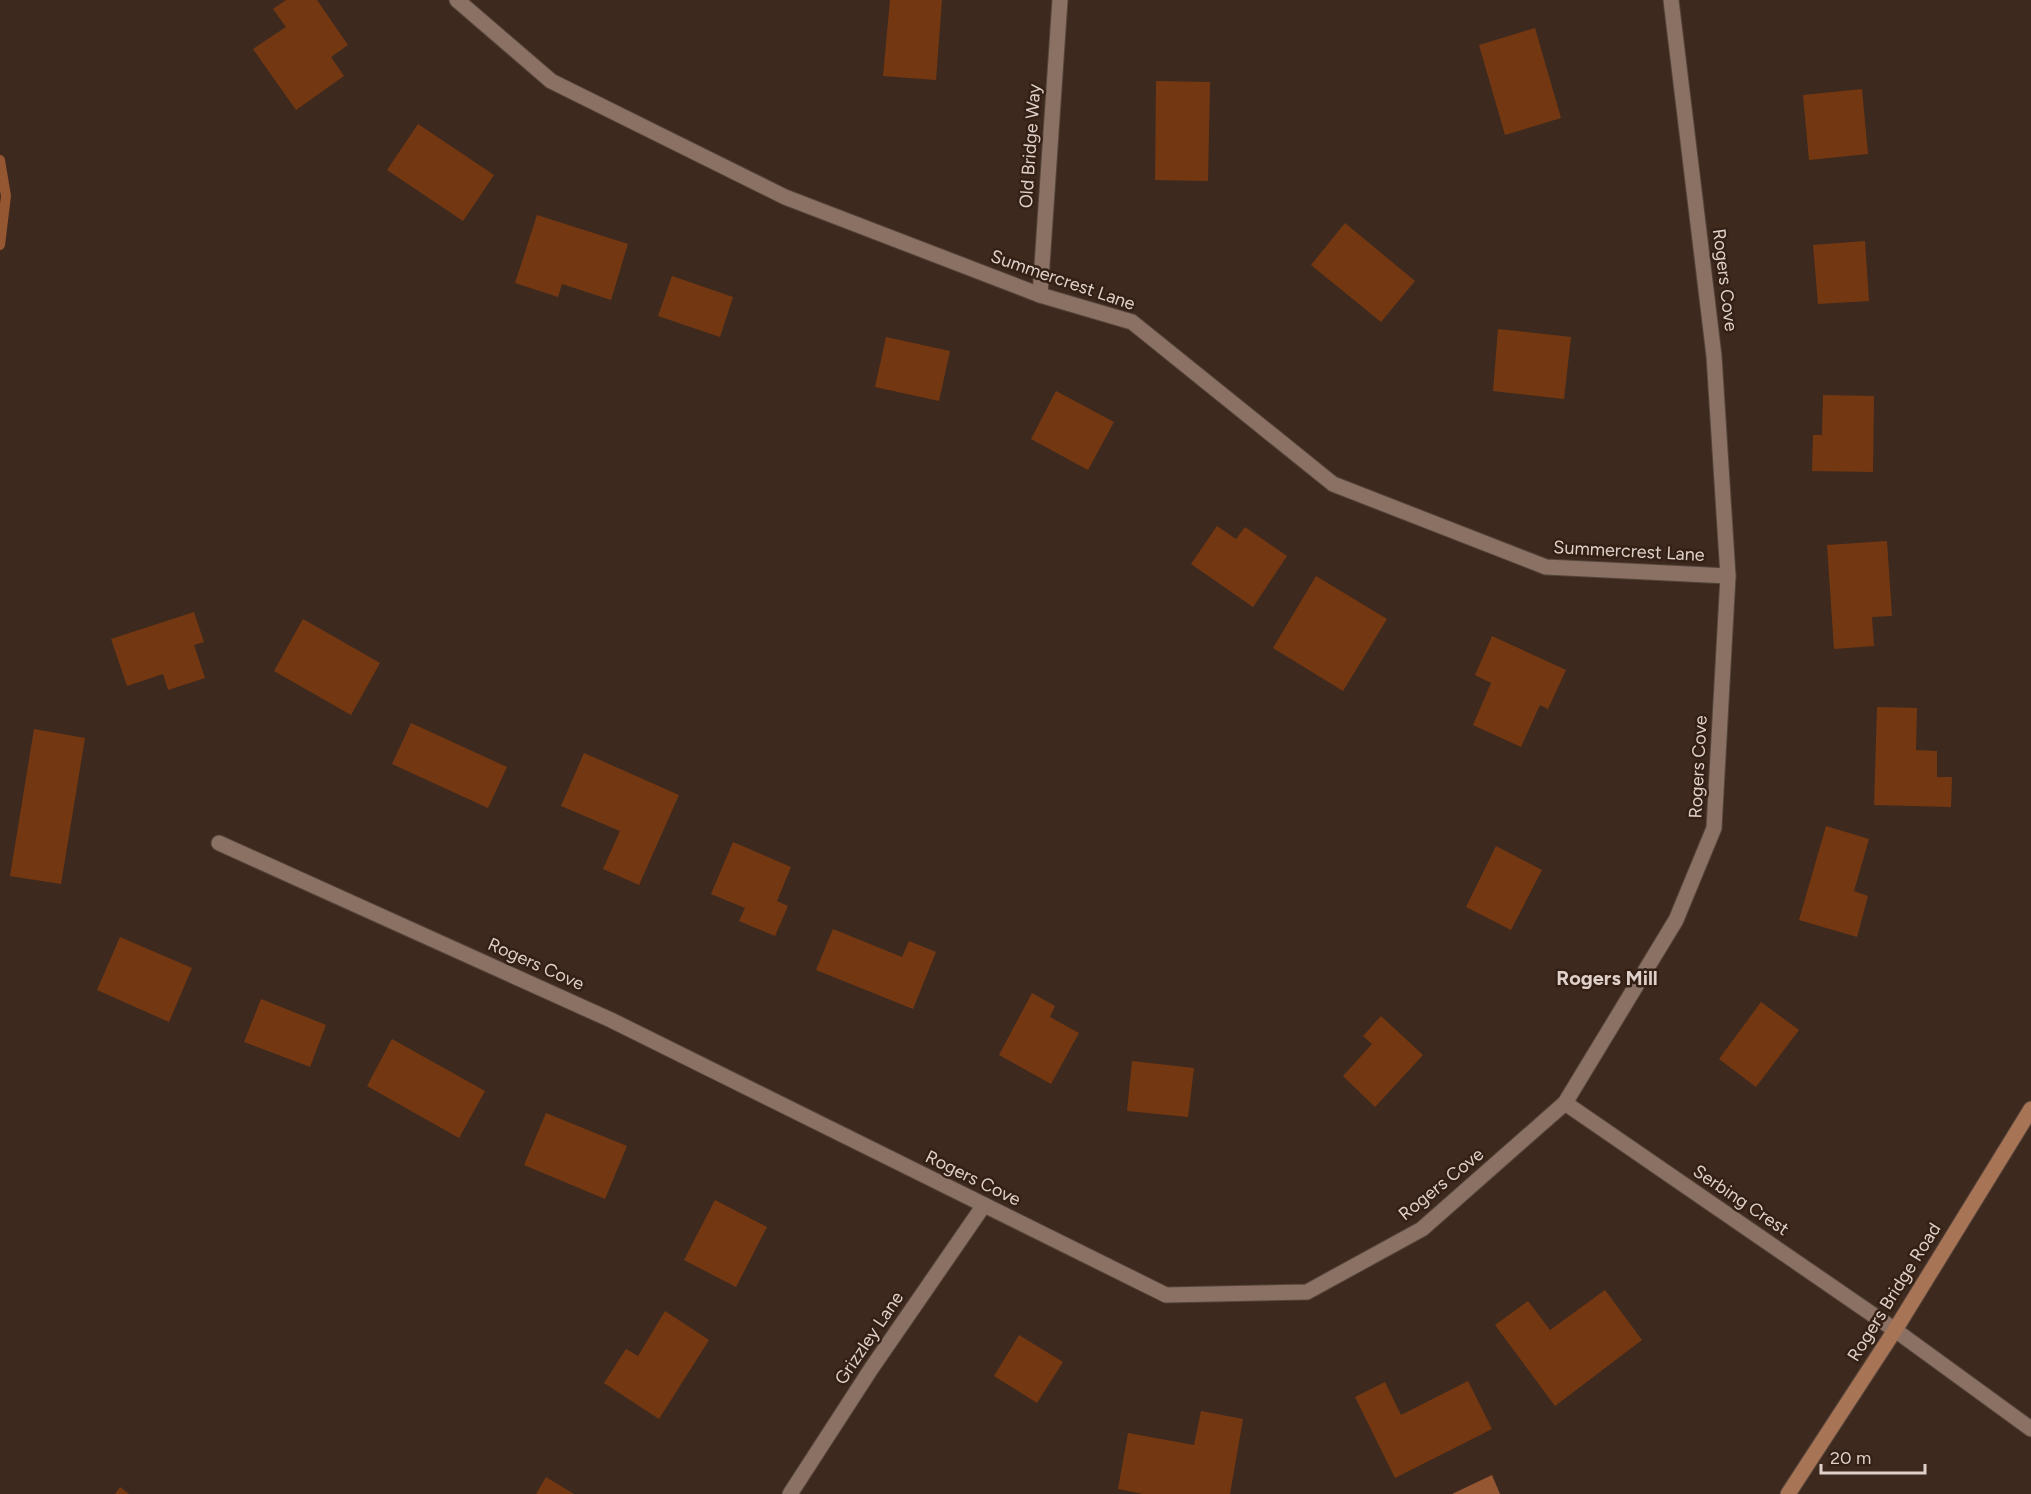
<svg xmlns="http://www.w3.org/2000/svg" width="2031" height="1494" font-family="Figtree,sans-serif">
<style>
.water{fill:#955632}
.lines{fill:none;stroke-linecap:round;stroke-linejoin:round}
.stream{stroke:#955632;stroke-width:10}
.building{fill:#733812}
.street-casing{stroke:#55443a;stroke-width:17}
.secondary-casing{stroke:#55443a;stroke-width:17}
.street{stroke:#8a7164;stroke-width:15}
.secondary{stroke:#a87456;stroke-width:15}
.labels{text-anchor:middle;stroke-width:5;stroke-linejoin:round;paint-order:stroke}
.street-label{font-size:18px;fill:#dfd1ca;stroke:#342015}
.neighbourhood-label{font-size:20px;font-weight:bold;fill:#dfd1ca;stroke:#342015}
</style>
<rect width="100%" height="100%" fill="#3e291e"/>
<polygon class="water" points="1492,1475 1500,1494 1452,1494"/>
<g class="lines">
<polyline class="stream" points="0,160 6,196 0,245"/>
</g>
<g class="building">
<polygon points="286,0 317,0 348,45 331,57 344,76 296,110 253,49 286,27 273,9"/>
<polygon points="890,0 942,0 936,80 883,76"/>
<polygon points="1535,28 1561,118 1505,135 1479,45"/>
<polygon points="1156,81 1210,82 1208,181 1155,180"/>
<polygon points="1862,89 1868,154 1809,160 1803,95"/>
<polygon points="418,124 494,175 463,221 387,170"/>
<polygon points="537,215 628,244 611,300 562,284 558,297 515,283"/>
<polygon points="1345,223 1415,281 1381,322 1311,265"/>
<polygon points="1865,241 1869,301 1818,304 1813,245"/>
<polygon points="672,276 733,297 720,337 658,316"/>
<polygon points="1498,329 1571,337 1564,399 1493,391"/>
<polygon points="886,337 950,351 939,401 875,387"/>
<polygon points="1056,391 1114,422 1088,470 1031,439"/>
<polygon points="1823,395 1874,396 1873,472 1812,471 1813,435 1822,435"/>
<polygon points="1217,526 1236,539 1245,527 1287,556 1253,607 1191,564"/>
<polygon points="1887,541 1892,616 1872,617 1874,646 1834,649 1827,545"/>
<polygon points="1316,576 1387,619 1343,691 1273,648"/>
<polygon points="194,612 204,642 194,645 205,678 168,690 163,674 127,686 111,639"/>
<polygon points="303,619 380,663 351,715 274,671"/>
<polygon points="1492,636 1566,670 1548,709 1540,705 1521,747 1473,725 1491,683 1475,675"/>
<polygon points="1877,707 1917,708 1916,750 1937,751 1937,777 1952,777 1951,807 1874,805"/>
<polygon points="411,723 507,767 488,808 392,764"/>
<polygon points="34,729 85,738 61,884 10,876"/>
<polygon points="584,753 679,795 639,885 603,869 620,831 561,806"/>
<polygon points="1826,826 1869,839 1854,891 1868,896 1857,937 1799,920"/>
<polygon points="733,842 791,867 777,901 788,906 775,936 739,921 745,908 711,894"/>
<polygon points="1496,846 1542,870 1511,930 1466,907"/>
<polygon points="833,929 902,957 909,941 936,952 913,1009 816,970"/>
<polygon points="120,937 192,968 169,1022 97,990"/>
<polygon points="1032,993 1055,1006 1050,1017 1079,1033 1051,1084 999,1055"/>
<polygon points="261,999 326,1025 310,1067 244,1042"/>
<polygon points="1761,1002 1799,1030 1756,1087 1719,1059"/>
<polygon points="1381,1016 1423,1055 1375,1107 1343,1076 1372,1044 1363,1036"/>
<polygon points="392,1039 485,1091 459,1138 367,1086"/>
<polygon points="1132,1061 1194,1068 1188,1117 1127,1111"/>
<polygon points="546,1113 627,1146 605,1199 524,1165"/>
<polygon points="715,1200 767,1227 736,1287 684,1260"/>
<polygon points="1605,1290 1642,1340 1555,1406 1495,1325 1528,1301 1550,1330"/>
<polygon points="665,1311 709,1340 659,1419 604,1383 626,1349 638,1356"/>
<polygon points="1019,1335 1063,1362 1037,1403 994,1376"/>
<polygon points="1468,1381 1492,1429 1395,1478 1355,1397 1385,1382 1401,1415"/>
<polygon points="1201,1411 1243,1419 1230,1494 1143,1494 1118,1489 1128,1433 1194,1445"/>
<polygon points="546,1477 574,1494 536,1494"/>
<polygon points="120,1487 129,1494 115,1494"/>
</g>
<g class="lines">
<defs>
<g id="street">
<polyline points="457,0 551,81 785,197 1040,295 1132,322 1333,484 1546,567 1728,576"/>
<polyline points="1040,295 1060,0"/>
<polyline points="219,843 611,1020 1166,1295 1307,1292 1422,1229 1565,1103 1676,920 1714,828 1728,576 1714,356 1671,0"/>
<polyline points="1565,1103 1895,1330 2031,1429"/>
<polyline points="790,1494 871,1369 984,1205"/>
</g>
<polyline id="secondary" points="1788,1494 1895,1330 2031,1109"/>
</defs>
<use href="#street" class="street-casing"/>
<use href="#secondary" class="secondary-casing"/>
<use href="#street" class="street"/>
<use href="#secondary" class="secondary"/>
</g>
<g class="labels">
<g class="street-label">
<text transform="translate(1030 146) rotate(-86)" y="6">Old Bridge Way</text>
<text transform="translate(1063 280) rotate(19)" y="6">Summercrest Lane</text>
<text transform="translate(1725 280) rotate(83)" y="6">Rogers Cove</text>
<text transform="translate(1629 551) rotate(3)" y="6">Summercrest Lane</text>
<text transform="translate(1698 767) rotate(-87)" y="6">Rogers Cove</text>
<text transform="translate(536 964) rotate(24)" y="6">Rogers Cove</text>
<text transform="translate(973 1178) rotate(26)" y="6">Rogers Cove</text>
<text transform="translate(1441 1184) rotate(-39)" y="6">Rogers Cove</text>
<text transform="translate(1741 1200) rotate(34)" y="6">Serbing Crest</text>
<text transform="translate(1894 1292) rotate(-58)" y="6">Rogers Bridge Road</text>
<text transform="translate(869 1338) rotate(-56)" y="6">Grizzley Lane</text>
</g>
<g class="neighbourhood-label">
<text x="1607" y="985">Rogers Mill</text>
</g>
</g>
<path d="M1821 1464v9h104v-9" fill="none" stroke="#dfd1ca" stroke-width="3"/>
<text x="1830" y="1464" font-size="18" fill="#dfd1ca" stroke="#342015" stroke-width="4.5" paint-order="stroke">20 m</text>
</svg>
